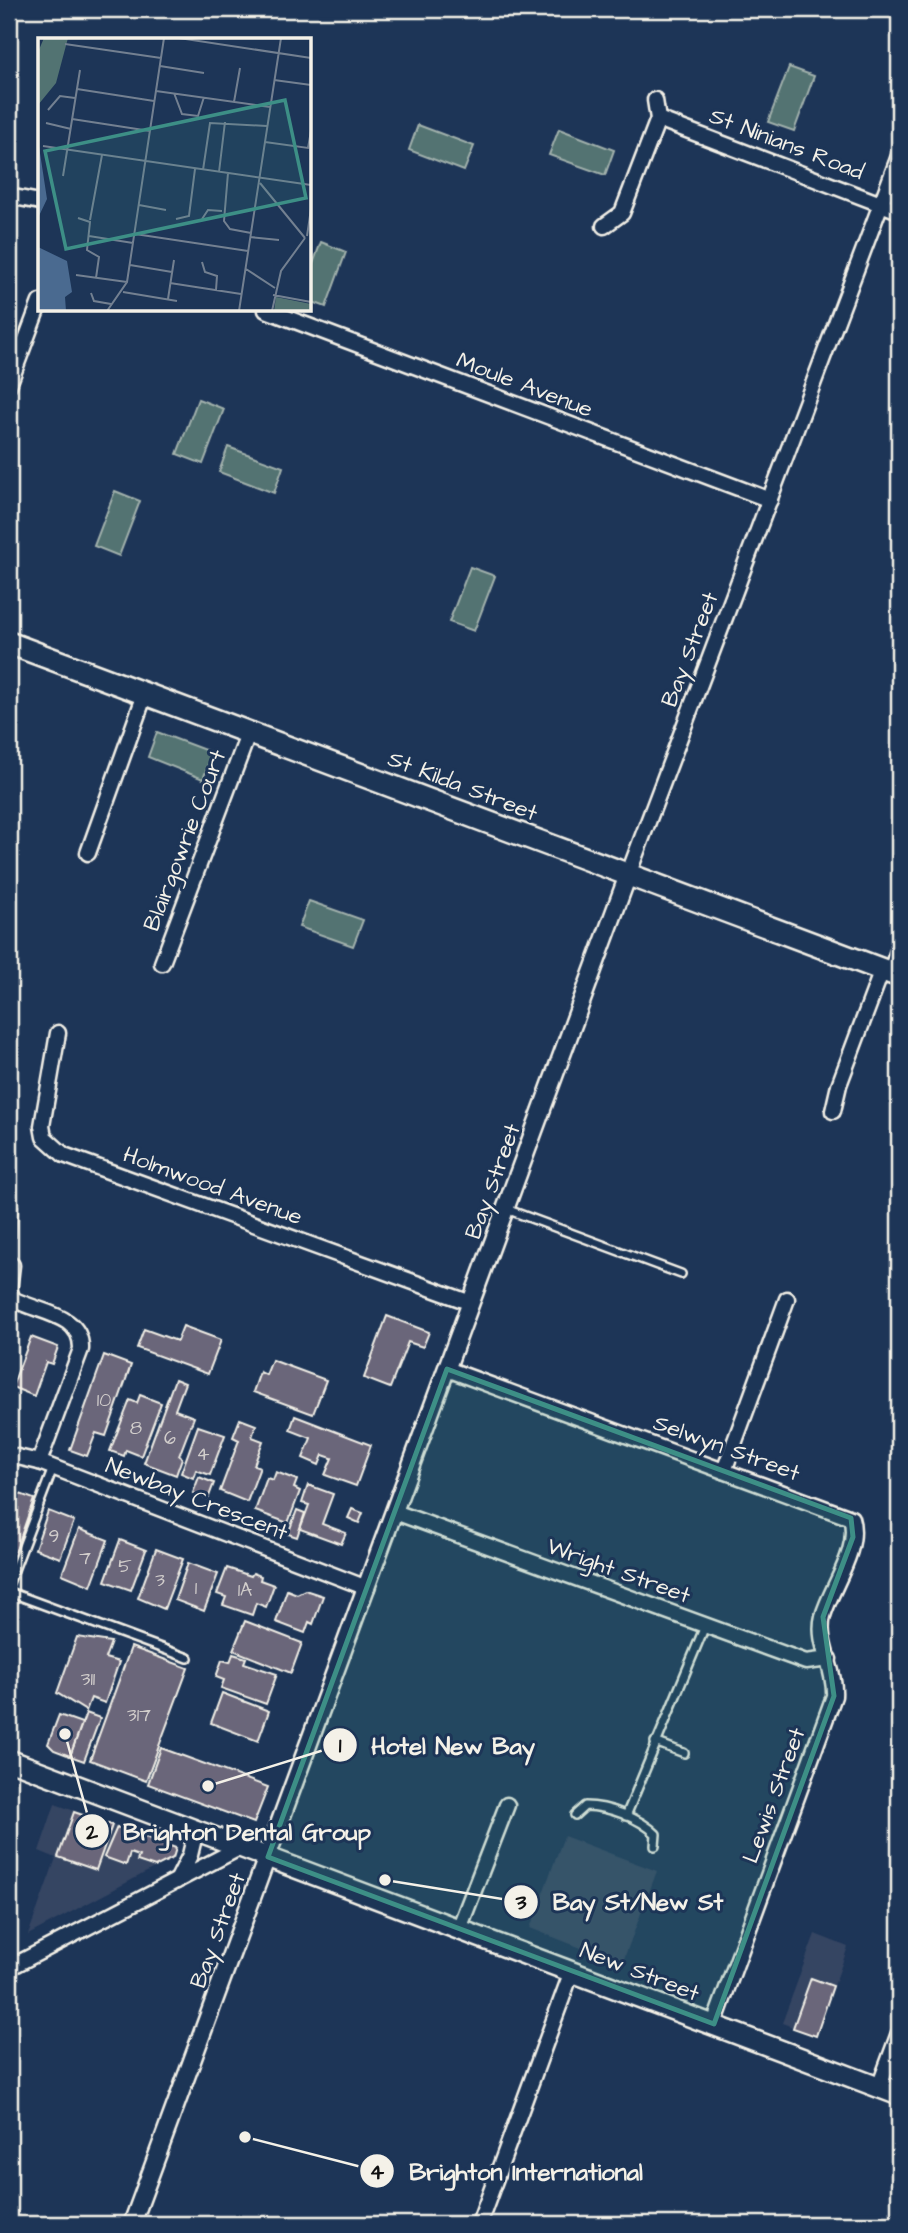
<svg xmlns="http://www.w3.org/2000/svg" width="908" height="2233" font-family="'Architects Daughter',sans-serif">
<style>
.built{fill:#344462}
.green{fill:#527372;stroke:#a3b2ad;stroke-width:2}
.building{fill:#6b667a;stroke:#f4f1e8;stroke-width:2}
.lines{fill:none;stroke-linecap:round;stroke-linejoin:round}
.service-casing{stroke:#f4f1e8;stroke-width:12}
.minor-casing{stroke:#f4f1e8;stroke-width:19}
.tertiary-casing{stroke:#f4f1e8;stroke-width:21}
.secondary-casing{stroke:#f4f1e8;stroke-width:24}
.primary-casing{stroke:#f4f1e8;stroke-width:26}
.service{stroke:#1d3557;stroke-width:7}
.minor{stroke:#1d3557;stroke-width:14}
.tertiary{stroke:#1d3557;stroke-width:16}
.secondary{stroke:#1d3557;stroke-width:19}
.primary{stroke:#1d3557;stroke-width:21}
.marked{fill:#3d8f86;fill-opacity:0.2;stroke:#3d8f86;stroke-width:5;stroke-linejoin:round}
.labels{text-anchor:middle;stroke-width:6;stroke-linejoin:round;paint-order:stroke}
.number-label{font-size:19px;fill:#d2cecc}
.street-label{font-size:23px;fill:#f4f1e8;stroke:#1d3557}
.inset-road{fill:none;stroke:#738091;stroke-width:2}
.view{fill:#3d8f86;fill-opacity:0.15;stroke:#3d8f86;stroke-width:3.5}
.inset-edge{fill:none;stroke:#f4f1e8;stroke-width:3.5}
.leader{fill:none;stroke:#f4f1e8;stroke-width:2.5}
.callout-dot{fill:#f4f1e8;stroke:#1d3557;stroke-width:2.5}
.mark-label{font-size:21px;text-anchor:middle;font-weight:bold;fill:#111}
.callout-label{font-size:24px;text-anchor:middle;font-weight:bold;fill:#f4f1e8;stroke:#1d3557;stroke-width:6;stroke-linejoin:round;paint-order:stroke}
</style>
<rect width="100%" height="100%" fill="#1d3557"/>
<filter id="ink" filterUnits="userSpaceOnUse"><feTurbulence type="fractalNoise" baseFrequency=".0143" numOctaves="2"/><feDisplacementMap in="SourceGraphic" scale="14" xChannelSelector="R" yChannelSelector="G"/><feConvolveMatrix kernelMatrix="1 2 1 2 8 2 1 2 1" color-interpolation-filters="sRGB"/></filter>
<g filter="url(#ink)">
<g class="built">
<polygon points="55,1804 177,1847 173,1858 28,1935 56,1858 39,1851"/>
<polygon points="564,1836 657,1871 622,1964 530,1928"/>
<polygon points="815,1934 848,1947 816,2036 782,2023"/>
</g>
<g class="green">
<polygon points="789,67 814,76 794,131 768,122"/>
<polygon points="418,125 474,146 464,171 409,150"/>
<polygon points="559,129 614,150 605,175 549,155"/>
<polygon points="321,242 346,252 326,307 310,301 310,272"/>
<polygon points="198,399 224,409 203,464 177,454"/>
<polygon points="228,447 283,467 274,493 219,472"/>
<polygon points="115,491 140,501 119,556 94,546"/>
<polygon points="470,567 495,576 474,631 449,622"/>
<polygon points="157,732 213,753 203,779 148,757"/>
<polygon points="309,901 363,920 353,946 299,927"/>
</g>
<g class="building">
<polygon points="9,1206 18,1206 16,1237 9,1237"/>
<polygon points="387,1316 429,1332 423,1347 408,1342 390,1388 364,1378"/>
<polygon points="183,1326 221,1340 208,1374 137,1348 144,1329 177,1341"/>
<polygon points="31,1337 58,1347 52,1364 46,1362 34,1396 12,1387"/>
<polygon points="104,1355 131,1365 106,1436 96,1433 87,1456 70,1450"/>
<polygon points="272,1360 326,1380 313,1414 253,1392 260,1372 266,1375"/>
<polygon points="175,1379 185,1383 175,1410 194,1417 179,1456 182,1458 176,1475 144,1463"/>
<polygon points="140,1395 161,1403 141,1456 126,1450 124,1456 110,1451 130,1400 137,1403"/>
<polygon points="295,1416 371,1445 356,1486 325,1475 332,1458 323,1455 319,1465 303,1458 311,1438 290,1430"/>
<polygon points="240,1419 256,1425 252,1437 263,1441 254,1465 260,1467 247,1502 220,1491 239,1440 233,1437"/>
<polygon points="198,1426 225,1435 210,1475 196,1470 193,1478 181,1473"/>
<polygon points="276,1472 297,1480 294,1488 300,1491 288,1523 255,1511 267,1478 273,1480"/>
<polygon points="199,1477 214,1483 208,1499 193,1493"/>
<polygon points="308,1485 333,1494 322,1524 346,1533 341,1544 300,1529 309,1505 302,1503"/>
<polygon points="9,1490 34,1499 14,1556 9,1554"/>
<polygon points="352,1509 363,1513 359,1523 348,1518"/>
<polygon points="297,1510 305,1513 297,1537 288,1534"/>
<polygon points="48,1511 74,1521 60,1558 35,1549"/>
<polygon points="79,1529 108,1540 91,1586 62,1574"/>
<polygon points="120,1540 146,1550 131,1590 105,1581"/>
<polygon points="156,1549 183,1559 164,1609 138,1598"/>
<polygon points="188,1563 218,1574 204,1611 175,1600"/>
<polygon points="227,1568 251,1576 253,1573 261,1576 260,1580 274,1585 266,1607 256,1603 252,1615 223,1605 226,1597 217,1594"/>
<polygon points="287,1590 297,1594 305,1590 323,1596 313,1624 309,1622 305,1633 276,1622"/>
<polygon points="245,1621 302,1643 291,1673 233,1650"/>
<polygon points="77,1637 111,1642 105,1658 119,1662 105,1703 91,1698 86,1711 57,1693"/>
<polygon points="131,1647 188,1668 146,1781 90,1760"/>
<polygon points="233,1654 246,1658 244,1663 277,1674 266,1704 221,1688 224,1680 216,1677 222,1660 230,1662"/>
<polygon points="222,1693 269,1711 258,1741 211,1723"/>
<polygon points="86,1713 100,1718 84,1761 70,1756"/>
<polygon points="59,1715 82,1723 70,1756 54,1750 48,1744"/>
<polygon points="161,1748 268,1787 254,1823 148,1784"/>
<polygon points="74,1812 112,1825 96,1870 58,1857"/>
<polygon points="117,1827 176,1848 173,1858 155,1867 137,1861 139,1856 130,1853 126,1865 104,1857"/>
<polygon points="811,1978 833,1986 816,2036 793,2028"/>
</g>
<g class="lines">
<defs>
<g id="service">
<polyline points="506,1209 681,1274"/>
<polyline points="9,1583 53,1468"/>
<polyline points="9,1592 188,1658"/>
<polyline points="655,1742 684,1753"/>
<path d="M575 1815 585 1806C608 1806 640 1818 656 1834L655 1846"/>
<polyline points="626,1816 705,1626"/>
</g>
<g id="minor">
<polyline points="658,119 899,211"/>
<polyline points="9,196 40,202"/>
<polyline points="604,226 622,213 658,119 655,100"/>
<polyline points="266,310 770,500"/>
<polyline points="9,385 40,302"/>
<polyline points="88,853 145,694"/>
<polyline points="628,875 899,156"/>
<polyline points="162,963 249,732"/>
<polyline points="890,973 899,948"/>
<polyline points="58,1033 42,1126 44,1137 64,1155 471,1303"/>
<polyline points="833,1111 839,1085 882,970"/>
<path d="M12 1265 9 1290 13 1299C39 1313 82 1314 81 1349L39 1462"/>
<path d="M447 1369 851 1518C861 1549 831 1587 823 1616 816 1643 836 1669 834 1696L714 2024"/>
<polyline points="9,1455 39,1462 367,1588"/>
<polyline points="724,1471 787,1299"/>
<polyline points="395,1512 806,1662 829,1659"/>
<polyline points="177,1881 190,1855 196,1830"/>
<polyline points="459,1929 507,1805"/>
<polyline points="9,1968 241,1847"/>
<polyline points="879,2087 899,2033"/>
<polyline points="479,2224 572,1971"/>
</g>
<polyline id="tertiary" points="132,2224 628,875"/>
<polyline id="secondary" points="9,1760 899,2095"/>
<polyline id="primary" points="9,643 899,976"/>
</defs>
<use href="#service" class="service-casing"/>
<use href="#minor" class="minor-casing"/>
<use href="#tertiary" class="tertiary-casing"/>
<use href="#secondary" class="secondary-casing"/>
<use href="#primary" class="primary-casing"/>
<use href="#service" class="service"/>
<use href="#minor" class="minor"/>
<use href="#tertiary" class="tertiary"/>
<use href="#secondary" class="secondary"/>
<use href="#primary" class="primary"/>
</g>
</g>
<path class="marked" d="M447 1369 851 1518 853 1537 823 1617 834 1696 714 2024 268 1857Z"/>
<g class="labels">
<g class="number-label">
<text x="104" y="1406">10</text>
<text x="136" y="1434">8</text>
<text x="170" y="1444">6</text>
<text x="203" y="1460">4</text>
<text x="54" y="1542">9</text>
<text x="85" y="1564">7</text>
<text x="125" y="1572">5</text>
<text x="160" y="1586">3</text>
<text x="196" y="1594">1</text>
<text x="245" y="1596">1A</text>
<text x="88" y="1685">311</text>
<text x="139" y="1721">317</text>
</g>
<g class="street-label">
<text transform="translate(787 143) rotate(21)" y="8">St Ninians Road</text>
<text transform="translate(525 384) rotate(21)" y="8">Moule Avenue</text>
<text transform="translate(689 649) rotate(-69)" y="8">Bay Street</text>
<text transform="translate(463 785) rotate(21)" y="8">St Kilda Street</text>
<text transform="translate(184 840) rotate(-69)" y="8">Blairgowrie Court</text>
<text transform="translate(492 1181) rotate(-70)" y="8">Bay Street</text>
<text transform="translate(213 1185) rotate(20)" y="8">Holmwood Avenue</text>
<text transform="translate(727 1447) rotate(20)" y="8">Selwyn Street</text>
<text transform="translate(197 1498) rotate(21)" y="8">Newbay Crescent</text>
<text transform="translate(619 1570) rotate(20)" y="8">Wright Street</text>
<text transform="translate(773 1795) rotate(-70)" y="8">Lewis Street</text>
<text transform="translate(217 1930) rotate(-70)" y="8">Bay Street</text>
<text transform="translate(640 1971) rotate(21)" y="8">New Street</text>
</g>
</g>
<g transform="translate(38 38)">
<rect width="273" height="273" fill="#1d3557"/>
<path d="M6 0H30L18 45 0 67V14ZM238 259 273 266V273H236Z" fill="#527372"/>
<path d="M0 102 9 161 0 180ZM0 209 29 223 34 254 27 259 28 273H0Z" fill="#4a6a90"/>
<path class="inset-road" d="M141 0 273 20M27 6 123 20M122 28 166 35M236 42 273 47M39 51 116 63M118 53 232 69M136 55 144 76 160 78 166 59M196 64 202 30M10 72 22 58 37 60M34 81 112 93M8 85 33 91M227 104 270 110 273 93M5 108 273 147M165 132 172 85 229 88M181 134 187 84M190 135 186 183 192 191 213 195M25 138 42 32M222 145 267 200M101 167 128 172M40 180 52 184 49 212 61 219 58 240M138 181 151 178 157 131M164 181 170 172 184 173M52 182 64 117M97 196 210 213M51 198 95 205M269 198 273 171M212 199 241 202M164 224 167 234 179 238 178 252M92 227 134 234M208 231 237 250M38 237 89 244M132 245 203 256M85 254 139 263M53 255 56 263 73 266M235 257 273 264M130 261 136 222M69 273 89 244 126 0M201 273 243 0M234 273 243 233 267 200"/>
<path class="view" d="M247 62 268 160 28 211 7 113Z"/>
<rect width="273" height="273" class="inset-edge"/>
</g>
<path class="leader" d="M208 1786L340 1745M65 1734L92 1831M385 1880L521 1902M245 2137L377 2171"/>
<g class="callout-dot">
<circle cx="208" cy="1786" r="7"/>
<circle cx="65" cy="1734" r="7"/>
<circle cx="385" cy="1880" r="7"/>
<circle cx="245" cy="2137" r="7"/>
<circle cx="340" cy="1745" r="18"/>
<circle cx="92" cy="1831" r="18"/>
<circle cx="521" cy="1902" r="18"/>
<circle cx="377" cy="2171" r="18"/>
</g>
<g class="mark-label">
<text x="340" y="1752">1</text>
<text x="92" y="1839">2</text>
<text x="521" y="1909">3</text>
<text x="377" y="2179">4</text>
</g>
<g class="callout-label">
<text x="453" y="1754">Hotel New Bay</text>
<text x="247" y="1840">Brighton Dental Group</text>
<text x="638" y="1910">Bay St/New St</text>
<text x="526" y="2180">Brighton International</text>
</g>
<rect width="908" height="2233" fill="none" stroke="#1d3557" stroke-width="35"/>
<rect x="18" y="18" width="873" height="2198" fill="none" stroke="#f4f1e8" stroke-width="2.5" filter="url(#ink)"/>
</svg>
